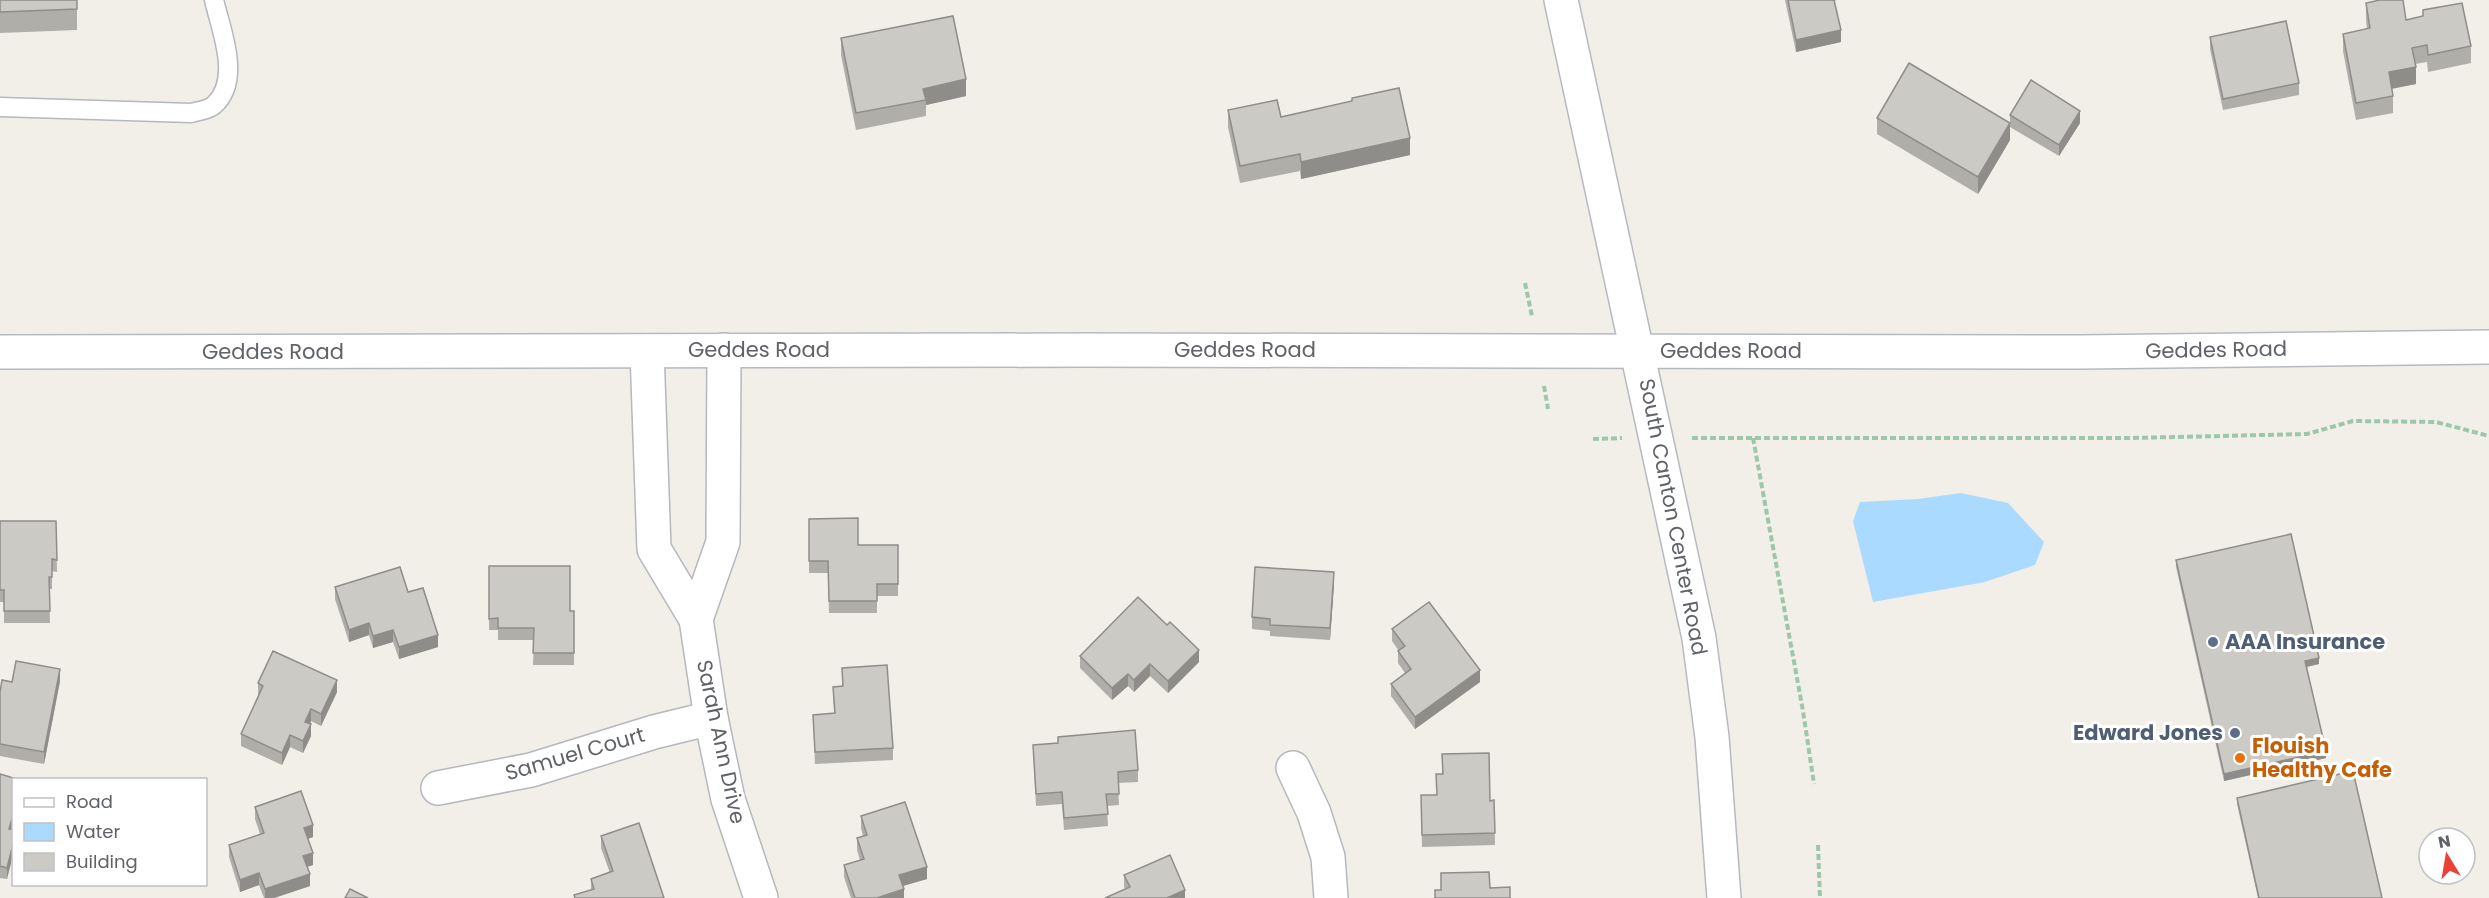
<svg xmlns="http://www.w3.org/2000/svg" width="2489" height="898" font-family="Poppins,sans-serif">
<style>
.water{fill:#aadaff}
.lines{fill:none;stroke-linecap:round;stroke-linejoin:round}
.service-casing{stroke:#b5b8bc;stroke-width:21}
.minor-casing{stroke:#b5b8bc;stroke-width:36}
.secondary-casing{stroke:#b6babf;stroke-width:36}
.path{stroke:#9cc7a9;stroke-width:4;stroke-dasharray:6 3;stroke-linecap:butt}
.service{stroke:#fff;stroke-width:18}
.minor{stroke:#fff;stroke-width:33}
.secondary{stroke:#fff;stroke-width:33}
.wall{fill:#afaea9}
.shaded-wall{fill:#8f8d8a}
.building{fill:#cccac5;stroke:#8f8d8a;stroke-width:1.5}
.service-dot{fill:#5c6f8a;stroke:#fff;stroke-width:2}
.food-dot{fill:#e8710a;stroke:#fff;stroke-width:2}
.labels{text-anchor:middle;stroke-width:6;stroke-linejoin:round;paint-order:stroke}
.street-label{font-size:21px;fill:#5f6368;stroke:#fff}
.service-label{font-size:21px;font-weight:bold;fill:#4e5e75;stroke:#fff;text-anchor:start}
.food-label{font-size:21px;font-weight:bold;fill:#c56008;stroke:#fff;text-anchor:start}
</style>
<rect width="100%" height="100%" fill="#f1efe8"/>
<polygon class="water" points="1961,493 2008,503 2044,542 2035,565 1985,582 1873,602 1853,521 1860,502 1918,499"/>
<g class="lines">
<defs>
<path id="service" d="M0 107 191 113C198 111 209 110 214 105 242 80 221 30 214 0"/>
<g id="minor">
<polyline points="647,351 654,549 696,619 723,542 724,350"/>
<polyline points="696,619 711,718 728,799 761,898"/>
<polyline points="1293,768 1314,813 1328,857 1331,898"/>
<polyline points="438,788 531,770 654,732 711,718"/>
</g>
<g id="secondary">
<polyline points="1561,0 1699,638 1712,737 1724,898"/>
<polyline points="0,352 1085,350 2080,352 2489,347"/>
</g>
</defs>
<use href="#service" class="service-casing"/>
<use href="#minor" class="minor-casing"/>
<use href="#secondary" class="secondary-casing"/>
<g class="path">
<polyline points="1525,283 1532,316"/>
<polyline points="1544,386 1548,409"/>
<polyline points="1692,438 2132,438 2307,434 2353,421 2436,422 2489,436"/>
<polyline points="1753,438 1803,711 1814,784"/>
<polyline points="1593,439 1622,438"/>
<polyline points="1818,845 1820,898"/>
</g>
<use href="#service" class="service"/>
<use href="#minor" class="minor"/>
<use href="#secondary" class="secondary"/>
</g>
<g class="wall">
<polygon points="0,0 77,0 77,30 0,33"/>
<polygon points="1785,0 1837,0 1834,1 1841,42 1796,52"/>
<polygon points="2366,3 2406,20 2423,16 2423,10 2471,46 2471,63 2428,72 2427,62 2415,64 2416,84 2392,89 2393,96 2393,113 2356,120 2343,51 2343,34 2367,29 2366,20"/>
<polygon points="2210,37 2299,83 2299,95 2223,110 2210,49"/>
<polygon points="841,38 966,96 926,105 926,116 856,130 841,55"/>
<polygon points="1228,110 1281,117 1410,155 1301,179 1300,171 1240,183 1228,127"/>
<polygon points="2010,115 2080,123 2059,156 2010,127 2010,140 1978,194 1877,134 1877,118 2010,123"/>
<polygon points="809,519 858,545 898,545 898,596 877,596 877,613 829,613 828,573 809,573"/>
<polygon points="0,521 56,521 57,572 52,571 52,589 49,589 50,623 4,623 4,602 0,602"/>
<polygon points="2176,560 2319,664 2307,667 2326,758 2224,781 2176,567"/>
<polygon points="489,566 570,611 574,611 574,665 533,665 534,640 498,640 498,630 489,630"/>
<polygon points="1334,584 1330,640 1270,636 1270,631 1252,629 1252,617"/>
<polygon points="335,587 408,592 438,647 399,659 393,642 373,648 369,635 349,642 335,599"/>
<polygon points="1392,629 1480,682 1415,729 1391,696 1391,684 1405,673 1398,663 1398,651 1399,651 1392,641"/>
<polygon points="1080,656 1199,662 1168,693 1150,676 1134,692 1128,686 1112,700 1080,668"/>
<polygon points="842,668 893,748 893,760 815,764 813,715 834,713 833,687 842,686"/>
<polygon points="60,681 44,764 0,756 0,692 12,682"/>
<polygon points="258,683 337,692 321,726 311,721 310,724 311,736 303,753 290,747 282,765 241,746 241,734 259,696 258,695"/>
<polygon points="1058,737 1138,770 1138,782 1118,783 1119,805 1107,806 1108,826 1064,830 1062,804 1036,806 1033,745 1058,743"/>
<polygon points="1442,754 1490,801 1494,800 1495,845 1422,847 1421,795 1437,795 1442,774"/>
<polygon points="0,774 12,830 7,879 0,878"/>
<polygon points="2237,798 2382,898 2258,898 2237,804"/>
<polygon points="255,807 313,837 308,839 313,865 307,867 310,886 274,898 264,898 259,885 240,892 229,857 229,845 260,834 255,819"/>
<polygon points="861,816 927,879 903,886 904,898 851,898 844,877 844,865 860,860 857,850 857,838 863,836 861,828"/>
<polygon points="601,836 664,898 574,898 574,895 591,890 591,879 610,873 601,848"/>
<polygon points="1124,875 1185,898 1125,889 1124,887"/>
</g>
<g class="shaded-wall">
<polygon points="1841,30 1841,42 1796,52 1796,40"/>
<polygon points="2416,67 2416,84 2389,89 2389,72"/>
<polygon points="966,79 966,96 926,105 926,100 923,89"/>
<polygon points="2080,111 2080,123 2059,156 2059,145"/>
<polygon points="2010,123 2010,140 1978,194 1978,177"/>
<polygon points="1410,138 1410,155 1301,179 1301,162"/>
<polygon points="1334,572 1334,584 1330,640 1330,628"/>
<polygon points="369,623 369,635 349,642 349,630"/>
<polygon points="393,630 393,642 373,648 373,636"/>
<polygon points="438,635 438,647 399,659 399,647"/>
<polygon points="1199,650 1199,662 1168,693 1168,681"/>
<polygon points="2319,658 2319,664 2305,667 2305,661"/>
<polygon points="1150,664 1150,676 1134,692 1134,680"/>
<polygon points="60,669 60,681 44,764 44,752"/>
<polygon points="1480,670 1480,682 1415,729 1415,717"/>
<polygon points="1128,674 1128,686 1112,700 1112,688"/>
<polygon points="337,680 337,692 321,726 321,714"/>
<polygon points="311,709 311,721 305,734 305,722"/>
<polygon points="311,724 311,736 303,753 303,741"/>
<polygon points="290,735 290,747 282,765 282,753"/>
<polygon points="2326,751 2326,758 2224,781 2224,774"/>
<polygon points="14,812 14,824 9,841 9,829"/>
<polygon points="313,825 313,837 304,840 304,828"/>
<polygon points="14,840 14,852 7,879 7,868"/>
<polygon points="313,853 313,865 303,868 303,856"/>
<polygon points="927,867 927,879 899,887 899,875"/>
<polygon points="259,873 259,885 240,892 240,880"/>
<polygon points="310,874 310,886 274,898 265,898 265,889"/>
<polygon points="904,889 904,898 877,898"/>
<polygon points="1185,890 1185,898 1167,898 1167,897"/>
</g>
<g class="building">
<polygon points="0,0 77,0 77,9 0,12"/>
<polygon points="1788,0 1834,0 1841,30 1796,40"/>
<polygon points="2380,0 2403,0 2406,20 2423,16 2423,10 2462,3 2471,46 2428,55 2427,45 2412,48 2416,67 2389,72 2393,96 2356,103 2343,34 2370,28 2366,3"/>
<polygon points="953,16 966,79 923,89 926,100 856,113 841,38"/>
<polygon points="2286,21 2299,83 2223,99 2210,37"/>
<polygon points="1909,63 2010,123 1978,177 1877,118"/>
<polygon points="2031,80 2080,111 2059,145 2010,115"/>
<polygon points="1399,88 1410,138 1301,162 1300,154 1240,166 1228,110 1277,100 1281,117 1352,101 1352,98"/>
<polygon points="858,518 858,545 898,545 898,584 877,584 877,601 829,601 828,561 809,561 809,519"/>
<polygon points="0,521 56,521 57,560 52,559 52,577 49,577 50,611 4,611 4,590 0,590"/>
<polygon points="2291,534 2319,658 2305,661 2326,751 2224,774 2176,560"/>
<polygon points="489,566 570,566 570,611 574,611 574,653 533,653 534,628 498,628 498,618 489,619"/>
<polygon points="400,567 408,592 423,588 438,635 399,647 393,630 373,636 369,623 349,630 335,587"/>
<polygon points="1255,567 1334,572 1330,628 1270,625 1270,619 1252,617"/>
<polygon points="1138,597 1167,625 1170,622 1199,650 1168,681 1150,664 1134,680 1128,674 1112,688 1080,656"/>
<polygon points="1429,602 1480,670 1415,717 1391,684 1411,669 1398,651 1405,646 1392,629"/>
<polygon points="273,651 337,680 321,714 311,709 305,722 311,724 303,741 290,735 282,753 241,734 263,686 258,683"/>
<polygon points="16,661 60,669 44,752 0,744 0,692 2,680 12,682"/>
<polygon points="887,665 893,748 815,752 813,715 835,713 833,687 843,686 842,668"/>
<polygon points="1135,730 1138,770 1118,772 1119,794 1106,794 1108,814 1064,818 1062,792 1036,794 1033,745 1058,743 1058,737"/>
<polygon points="1489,753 1490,801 1494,800 1495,833 1422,835 1421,795 1437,795 1436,774 1443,774 1442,754"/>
<polygon points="2353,771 2382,898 2259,898 2237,798"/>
<polygon points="0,774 20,780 14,780 14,812 9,829 14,830 14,840 7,868 0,866"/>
<polygon points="301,791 313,825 304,828 313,853 303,856 310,874 265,889 259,873 240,880 229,845 264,833 255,807"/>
<polygon points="905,802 927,867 899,875 904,889 877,898 855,898 844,865 864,859 857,838 867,835 861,816"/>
<polygon points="639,823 664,898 575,898 574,895 594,889 591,879 613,871 601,836"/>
<polygon points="1170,855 1185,890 1167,898 1105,898 1130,887 1124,875"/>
<polygon points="1489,872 1490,888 1510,887 1510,898 1435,898 1435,890 1441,890 1441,873"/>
<polygon points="350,889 368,898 345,898"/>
</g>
<g class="service-dot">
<circle cx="2213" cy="642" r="6"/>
<circle cx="2235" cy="733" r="6"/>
</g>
<circle class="food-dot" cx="2240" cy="758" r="6"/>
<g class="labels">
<g class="street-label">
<text x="759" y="357">Geddes Road</text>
<text x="1245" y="357">Geddes Road</text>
<text transform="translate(2216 350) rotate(-1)" y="7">Geddes Road</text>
<text x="1731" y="358">Geddes Road</text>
<text x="273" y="359">Geddes Road</text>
<text transform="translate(1673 517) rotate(79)" y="7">South Canton Center Road</text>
<text transform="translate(721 742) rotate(78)" y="7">Sarah Ann Drive</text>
<text transform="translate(575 754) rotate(-16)" y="7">Samuel Court</text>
</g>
<g class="service-label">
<text x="2225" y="649">AAA Insurance</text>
<text x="2223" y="740" text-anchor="end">Edward Jones</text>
</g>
<g class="food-label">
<text x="2252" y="753">Flouish<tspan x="2252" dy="24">Healthy Cafe</tspan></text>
</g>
</g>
<rect x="12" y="778" width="195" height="108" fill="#ffffff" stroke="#bfc1c3" stroke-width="1.5"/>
<rect x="24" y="798" width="30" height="9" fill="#ffffff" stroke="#bfc1c3" stroke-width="1.5"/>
<text x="66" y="808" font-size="18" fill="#5f6368">Road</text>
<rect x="24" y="823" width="30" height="18" fill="#aadaff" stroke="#bfc1c3" stroke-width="1.5"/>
<text x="66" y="838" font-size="18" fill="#5f6368">Water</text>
<rect x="24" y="853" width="30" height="18" fill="#cccac5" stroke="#bfc1c3" stroke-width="1.5"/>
<text x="66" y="868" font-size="18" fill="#5f6368">Building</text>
<g transform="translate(2447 856) rotate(349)"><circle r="28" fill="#ffffff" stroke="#bfc1c3" stroke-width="1.5"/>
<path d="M0-4.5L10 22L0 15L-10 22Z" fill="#ea4335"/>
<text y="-9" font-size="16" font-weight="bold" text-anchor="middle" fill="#5f6368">N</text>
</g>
</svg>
